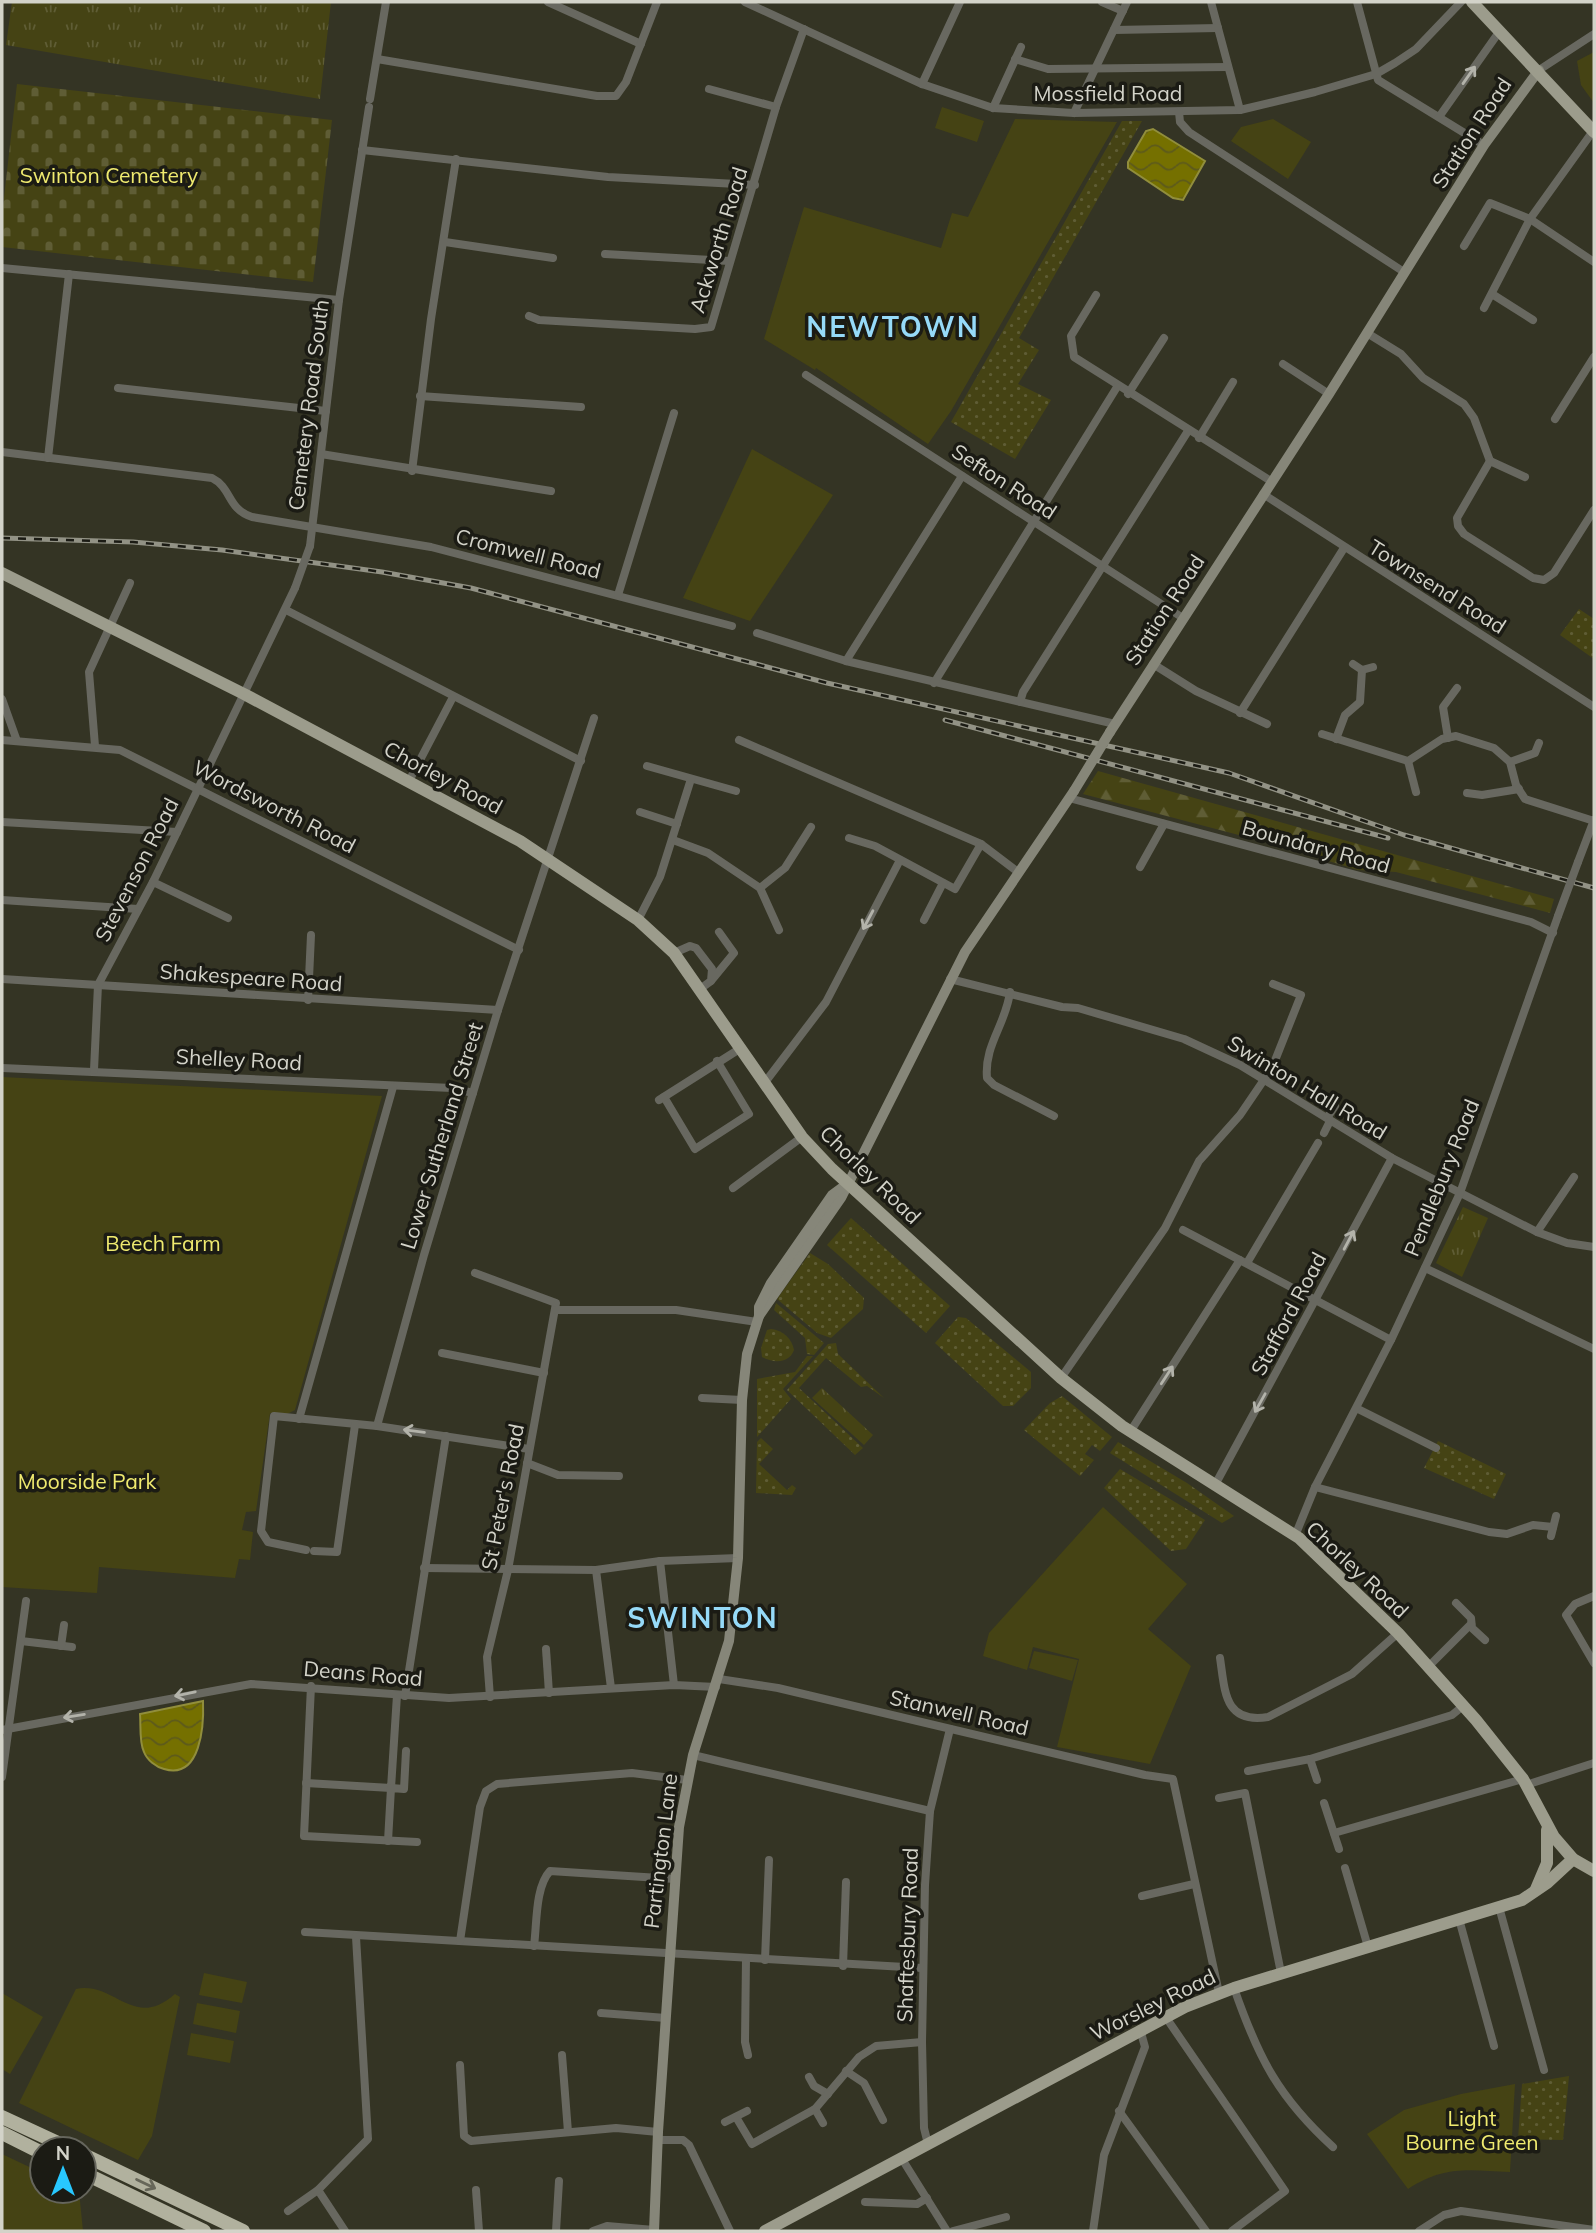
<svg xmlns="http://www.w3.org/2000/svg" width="1596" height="2233" font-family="Mulish,sans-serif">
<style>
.grass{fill:url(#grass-tufts)}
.forest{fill:url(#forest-firs)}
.cemetery{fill:url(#cemetery-stones)}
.park{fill:#454314}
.garden{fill:url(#garden-dots)}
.water{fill:url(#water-waves);stroke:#918e3c;stroke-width:2}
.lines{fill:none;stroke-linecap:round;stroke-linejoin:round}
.street{stroke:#686860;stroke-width:8}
.secondary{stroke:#868679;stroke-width:10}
.primary{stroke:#9c9c8c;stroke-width:12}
.highway{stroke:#b1b19e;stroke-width:14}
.rail-casing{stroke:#929285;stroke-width:5}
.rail{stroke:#1b1b14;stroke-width:2.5;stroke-dasharray:8;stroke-linecap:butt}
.street-bridge{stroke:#686860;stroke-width:8}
.secondary-bridge{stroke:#868679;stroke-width:10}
.oneway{stroke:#b3b3aa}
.oneway2{stroke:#666659}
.labels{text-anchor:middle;stroke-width:7;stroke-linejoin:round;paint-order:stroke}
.street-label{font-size:21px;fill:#d3d3c9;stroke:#1b1b14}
.park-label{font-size:21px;fill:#efea6f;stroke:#1b1b14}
.district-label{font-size:28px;font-weight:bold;letter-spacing:2px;fill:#96daf8;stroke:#1b1b14}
</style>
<defs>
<pattern id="grass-tufts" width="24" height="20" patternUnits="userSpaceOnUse" patternTransform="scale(1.75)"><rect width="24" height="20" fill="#454314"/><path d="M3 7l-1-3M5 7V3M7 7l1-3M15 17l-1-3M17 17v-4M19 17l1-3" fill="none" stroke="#5f5d35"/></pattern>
<pattern id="forest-firs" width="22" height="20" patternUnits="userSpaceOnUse" patternTransform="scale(1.75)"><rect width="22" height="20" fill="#454314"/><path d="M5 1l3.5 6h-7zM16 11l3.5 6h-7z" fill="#5f5d35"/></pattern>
<pattern id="cemetery-stones" width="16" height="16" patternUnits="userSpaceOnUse" patternTransform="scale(1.75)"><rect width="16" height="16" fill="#454314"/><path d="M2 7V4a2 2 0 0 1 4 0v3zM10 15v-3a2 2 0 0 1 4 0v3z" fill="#5f5d35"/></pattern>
<pattern id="garden-dots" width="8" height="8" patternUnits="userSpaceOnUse" patternTransform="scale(1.75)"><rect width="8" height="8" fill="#454314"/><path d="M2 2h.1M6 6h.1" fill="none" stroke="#5f5d35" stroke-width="1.8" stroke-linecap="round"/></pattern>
<pattern id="water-waves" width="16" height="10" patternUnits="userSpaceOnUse" patternTransform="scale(1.75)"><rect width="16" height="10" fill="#757000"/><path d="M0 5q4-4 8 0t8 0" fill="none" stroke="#5d5a1b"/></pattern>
</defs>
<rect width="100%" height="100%" fill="#343424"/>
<g class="grass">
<polygon points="12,2 331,2 320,99 6,45"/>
<polygon points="1463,1207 1488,1218 1462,1277 1436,1263"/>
<polygon points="822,1388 873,1435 864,1445 812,1398"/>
</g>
<polygon class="forest" points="1098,771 1554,899 1550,913 1396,872 1358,870 1273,844 1083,794"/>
<polygon class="cemetery" points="17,84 332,120 313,282 2,247 2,215"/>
<g class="park">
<polygon points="1594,52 1594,103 1581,85 1577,61"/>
<polygon points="942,107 984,121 977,142 935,128"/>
<polygon points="1015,119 1117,122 951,411 928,444 816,368 815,370 764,339 804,207 941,248 952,213 968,217"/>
<polygon points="1273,119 1311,142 1288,179 1231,141 1241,127"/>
<polygon points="752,449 833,495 750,621 683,598"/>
<polygon points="2,1077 382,1096 295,1410 287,1414 270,1413 256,1511 246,1512 242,1530 253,1532 250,1560 239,1559 235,1578 99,1567 97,1593 2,1587"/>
<polygon points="1103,1507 1187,1584 1148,1629 1191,1666 1150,1764 1057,1747 1079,1659 1033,1647 1027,1670 983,1656 989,1633"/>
<polygon points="1034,1651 1078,1660 1072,1681 1029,1668"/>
<polygon points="204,1973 247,1982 242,2003 199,1995"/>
<path d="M76 1989C115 1981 133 2031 175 1994L180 1997 152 2136 138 2160 19 2103Z"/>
<polygon points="2,1993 43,2017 10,2074 2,2069"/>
<polygon points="197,2003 240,2011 236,2033 193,2024"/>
<polygon points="191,2033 234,2041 230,2063 187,2055"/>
<path d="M1515 2084 1510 2172C1469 2170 1444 2165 1408 2189L1367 2134 1404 2110 1461 2094Z"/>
<polygon points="2,2154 42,2173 42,2191 79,2191 83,2231 2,2231"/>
</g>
<g class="garden">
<polygon points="1122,121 1142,121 1019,338 1039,350 1018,384 1051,400 1015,459 951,422"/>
<polygon points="1579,609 1594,619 1594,659 1560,635"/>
<polygon points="851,1218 950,1306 926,1333 827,1245"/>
<polygon points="810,1253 828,1264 864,1298 863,1309 831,1338 817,1333 777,1299"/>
<polygon points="776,1303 824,1343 814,1355 807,1354 805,1338 774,1310"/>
<polygon points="958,1317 966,1318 1031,1372 1031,1388 1013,1406 1003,1406 935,1343"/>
<path d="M771 1329C783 1330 792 1339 794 1350 789 1364 773 1363 762 1357L761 1348 767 1330Z"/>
<polygon points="836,1343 838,1354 884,1398 867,1386 861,1387 826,1358 799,1388 863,1448 855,1455 787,1390 828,1344"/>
<polygon points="807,1356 813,1356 783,1389 791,1399 757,1437 757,1379 795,1372"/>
<polygon points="1062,1396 1112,1437 1100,1451 1092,1445 1085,1454 1094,1460 1080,1476 1024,1430 1050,1403"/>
<polygon points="761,1438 773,1449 759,1464 787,1490 792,1485 796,1488 792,1495 756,1493 757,1442"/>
<polygon points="1438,1441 1506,1474 1494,1499 1424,1468"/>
<polygon points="1118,1442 1187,1483 1234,1516 1222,1523 1110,1453"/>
<polygon points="1120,1469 1205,1520 1186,1549 1171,1551 1104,1488"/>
<polygon points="1569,2076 1563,2140 1518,2139 1522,2084"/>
</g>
<g class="water">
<polygon points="1153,129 1205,161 1183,200 1173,198 1128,168 1128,162 1146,131"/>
<path d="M203 1701C204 1725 201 1780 164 1769 156 1767 147 1760 144 1752 139 1742 141 1725 140 1714Z"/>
</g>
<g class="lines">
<g class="street">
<polyline points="548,2 641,44"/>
<polyline points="745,2 922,84 993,108 1074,113 1240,110 1315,92 1376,74 1395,63 1416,49 1461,2"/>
<polyline points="1102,2 1123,11"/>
<polyline points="1211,2 1240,110"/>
<polyline points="1357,2 1378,80 1484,145"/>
<polyline points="1114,30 1218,28"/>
<polyline points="377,59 597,96 616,96 626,82 657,2"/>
<polyline points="1015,59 1048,69 1228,67"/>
<polyline points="1539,70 1594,34"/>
<polyline points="922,84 960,2"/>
<polyline points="709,89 776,107"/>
<polyline points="370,99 386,2"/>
<polyline points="993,108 1021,47"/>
<polyline points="1179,112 1180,122 1189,132 1404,272"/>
<polyline points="1074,113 1127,2"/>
<polyline points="1439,117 1499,32"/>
<polyline points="362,150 608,177 755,185"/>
<polyline points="445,242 553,258"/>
<polyline points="1464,246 1490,203 1530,219 1594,262"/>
<polyline points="605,254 729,261"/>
<polyline points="2,268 339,300"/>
<polyline points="1492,294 1533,320"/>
<polyline points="1096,295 1071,336 1074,357 1271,481"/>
<polyline points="1484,308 1530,219 1593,131"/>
<polyline points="529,316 539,320 695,329 711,327 776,107 804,29"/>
<polyline points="1367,333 1401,354 1423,378 1464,404 1474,418 1490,461"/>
<polyline points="1283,364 1329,394"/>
<polyline points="806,375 1183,618"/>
<polyline points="118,388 326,411"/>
<polyline points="1128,394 1164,338"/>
<polyline points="420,396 581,407"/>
<polyline points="1555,419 1594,357"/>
<polyline points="1199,438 1233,382"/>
<path d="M2 452 212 478C232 488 227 509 252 517L431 547 732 626"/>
<polyline points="321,454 551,491"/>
<polyline points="48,458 69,274"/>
<polyline points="1490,461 1457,518 1458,526 1464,534 1533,578 1544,580 1554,573 1594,510"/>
<polyline points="1490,461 1525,477"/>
<polyline points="412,471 431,319 456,159"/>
<polyline points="1263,494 1594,707"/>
<polyline points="310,546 339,300 369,107"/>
<polyline points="618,595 674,413"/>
<polyline points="286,610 581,761"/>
<polyline points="757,633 846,661 1115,724"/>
<polyline points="846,661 962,476"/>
<polyline points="1153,664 1196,691 1267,724"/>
<polyline points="1362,670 1373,667"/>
<polyline points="934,683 1117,387"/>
<polyline points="2,699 17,741"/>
<polyline points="1020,702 1023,692 1188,431"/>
<polyline points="1240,713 1344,548"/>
<polyline points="1322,734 1408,761 1442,739 1456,736 1494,748 1510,762 1516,785 1525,799 1594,821"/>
<polyline points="1448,738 1443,707 1457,688"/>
<polyline points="1336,739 1345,715 1360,702 1362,670 1353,664"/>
<polyline points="2,740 120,750 519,950"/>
<polyline points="739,740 981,844 1018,872"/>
<polyline points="95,746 89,672 130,583"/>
<polyline points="1408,761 1416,792"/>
<polyline points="1510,762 1535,753 1539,743"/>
<polyline points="647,766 736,791"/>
<polyline points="409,781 453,697"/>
<polyline points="1467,793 1482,795 1519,789"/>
<polyline points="1069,798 1531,922 1553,933"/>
<polyline points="640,812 677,824"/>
<polyline points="2,822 177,832"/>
<polyline points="849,838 875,846 955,889 981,844"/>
<polyline points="673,840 708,853 760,888 779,930"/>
<polyline points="1578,862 1594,820"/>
<polyline points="1140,867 1164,824"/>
<polyline points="153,882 228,918"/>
<polyline points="760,888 785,868 811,827"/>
<polyline points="2,900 138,909"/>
<polyline points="638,920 660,877 691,779"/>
<polyline points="924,920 943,883"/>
<polyline points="674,953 690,946 696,948 712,969 711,981 700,989"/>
<polyline points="2,979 498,1010"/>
<polyline points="950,979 1062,1007 1078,1008 1184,1039 1240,1065 1392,1158 1537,1232 1567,1243 1594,1247"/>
<polyline points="711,981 734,953 719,932"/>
<path d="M1010 992C1006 1024 984 1045 987 1078L994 1085 1054 1116"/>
<polyline points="308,1000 311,935"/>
<polyline points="2,1068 452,1088 473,1093"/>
<polyline points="94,1070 98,985 153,882 295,588"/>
<polyline points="766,1081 826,1002 900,860"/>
<polyline points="664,1097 695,1149 749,1114 717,1061"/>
<polyline points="659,1100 741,1048"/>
<polyline points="1327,1118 1335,1106"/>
<polyline points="1324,1133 1330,1121"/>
<polyline points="733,1188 802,1137"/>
<polyline points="1183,1230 1391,1340"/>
<polyline points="1537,1232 1574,1177"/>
<polyline points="1247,1263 1318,1143"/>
<polyline points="1425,1268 1594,1349"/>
<polyline points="475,1273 556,1303 508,1570 487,1657 490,1697"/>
<polyline points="556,1310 676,1310 757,1322"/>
<polyline points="442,1353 544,1373"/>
<polyline points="1061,1378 1165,1228 1199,1161 1240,1115 1272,1068 1301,995 1273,984"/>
<polyline points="702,1398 742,1400"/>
<polyline points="1358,1409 1436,1448"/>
<polyline points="299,1419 393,1087"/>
<polyline points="377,1426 424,1255 498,1010 594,718"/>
<polyline points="1130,1432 1240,1260"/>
<polyline points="527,1463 558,1475 619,1476"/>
<polyline points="1215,1485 1392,1158"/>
<polyline points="1315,1487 1489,1532 1507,1534 1533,1525 1553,1527"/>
<polyline points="1295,1536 1315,1487 1391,1340 1460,1193 1558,916"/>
<polyline points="1551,1536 1556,1516"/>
<polyline points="306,1550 268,1542 261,1531 274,1416 377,1426 529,1449"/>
<polyline points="314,1551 337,1552 355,1425"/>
<polyline points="660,1561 674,1685"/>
<polyline points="424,1568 596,1570 660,1561 738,1558"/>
<polyline points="596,1570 611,1688"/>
<polyline points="1594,1596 1575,1604 1566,1615 1594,1663"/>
<polyline points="1456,1603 1471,1618 1472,1628 1485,1640"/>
<polyline points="21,1641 72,1647"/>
<polyline points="61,1646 64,1625"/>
<polyline points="546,1649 549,1693"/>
<path d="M1220 1658C1225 1691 1224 1724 1268 1717L1352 1674 1398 1633"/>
<polyline points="1428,1667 1471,1624"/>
<polyline points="719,1679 778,1688 1145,1775 1173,1779 1219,1993"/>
<polyline points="311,1686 304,1836 417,1842"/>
<polyline points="405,1696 446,1436"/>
<polyline points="2,1730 251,1684 449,1698 674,1685 716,1687"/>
<polyline points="693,1755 930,1811"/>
<polyline points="1310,1759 1317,1780"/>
<polyline points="1248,1771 1310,1759 1452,1715 1463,1706"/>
<polyline points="2,1777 26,1601"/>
<polyline points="306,1783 391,1788 397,1695"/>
<polyline points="1526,1785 1594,1763"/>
<polyline points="1219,1798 1245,1793 1281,1973"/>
<polyline points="1324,1803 1339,1849"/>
<polyline points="1334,1833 1523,1779"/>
<polyline points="388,1841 391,1788 404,1789 406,1751"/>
<polyline points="1345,1868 1368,1947"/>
<polyline points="1142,1896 1194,1884"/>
<polyline points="1499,1907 1544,2070"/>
<polyline points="1459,1919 1494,2046"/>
<polyline points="305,1932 922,1968"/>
<polyline points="460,1941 480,1807 486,1791 497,1784 632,1773 687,1780"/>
<path d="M534 1946C537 1924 535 1887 550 1871L675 1879"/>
<polyline points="746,1958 745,2042 748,2055"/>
<polyline points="765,1960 769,1860"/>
<polyline points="843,1966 846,1882"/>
<path d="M1234 1988C1258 2057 1278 2097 1333 2147"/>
<polyline points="601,2013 666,2018"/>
<polyline points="1165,2016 1285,2191 1232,2231"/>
<polyline points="562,2055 568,2132"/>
<polyline points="460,2065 464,2136 471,2141 616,2128 658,2132"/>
<polyline points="846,2071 864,2083 883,2120"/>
<polyline points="809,2077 814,2086 828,2094"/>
<polyline points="815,2109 823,2123"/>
<polyline points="1119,2111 1206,2231"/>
<polyline points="736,2117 752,2144 815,2109 859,2057 876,2046 922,2042"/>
<polyline points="725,2122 747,2111"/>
<polyline points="658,2140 683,2140 689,2145 730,2231"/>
<polyline points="928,2144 924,2128 922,2042 925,1885 930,1811 950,1729"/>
<polyline points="902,2159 947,2231"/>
<polyline points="318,2190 345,2231"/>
<polyline points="476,2190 479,2231"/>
<polyline points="865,2202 917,2204 927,2198"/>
<polyline points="288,2211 318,2190 368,2139 356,1937"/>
<polyline points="556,2231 559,2181"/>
<polyline points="593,2231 607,2226 654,2230"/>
<polyline points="953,2231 1006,2217"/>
<polyline points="1093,2231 1104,2155 1145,2047 1140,2029"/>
<polyline points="1419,2231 1444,2215 1461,2211 1594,2230"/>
</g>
<g class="secondary">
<polyline points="1110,732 1329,394 1484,145 1539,70"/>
<polyline points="759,1316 841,1198 965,952 1074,791"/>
<polyline points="654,2231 658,2132 679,1827 693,1755 729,1641 738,1558 742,1400 747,1354 759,1316 759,1307 771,1283 832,1195 847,1184"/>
</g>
<g class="primary">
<polyline points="1472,2 1594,132"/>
<polyline points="2,573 244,694 520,841 638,920 674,953 802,1137 832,1169 1061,1378 1122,1426 1299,1538 1398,1633 1476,1720 1523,1779 1554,1837 1573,1859 1594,1871"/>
<polyline points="1536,1889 1547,1863 1547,1830"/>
<polyline points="765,2231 1185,2007 1234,1988 1522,1900 1547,1883 1573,1859"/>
</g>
<g class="highway">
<polyline points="2,2117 71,2149"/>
<polyline points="2,2133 42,2153"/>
<polyline points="84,2155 243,2231"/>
<polyline points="84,2173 204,2231"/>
</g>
<defs>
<g id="rail">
<polyline points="2,538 133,542 222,550 382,572 471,588 827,683 1229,773 1404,835 1594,888"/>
<polyline points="945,720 1388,838"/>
</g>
</defs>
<use href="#rail" class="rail-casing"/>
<use href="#rail" class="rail"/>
<g class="street-bridge">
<polyline points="295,588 310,546"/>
<polyline points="1558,916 1578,862"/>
</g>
<polyline class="secondary-bridge" points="1074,791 1110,732"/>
</g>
<defs><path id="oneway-shaft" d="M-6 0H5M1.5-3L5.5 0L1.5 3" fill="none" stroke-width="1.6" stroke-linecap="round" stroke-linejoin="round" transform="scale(1.75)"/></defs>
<g class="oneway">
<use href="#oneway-shaft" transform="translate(1469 75) rotate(-55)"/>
<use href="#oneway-shaft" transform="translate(868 920) rotate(118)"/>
<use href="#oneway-shaft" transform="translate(1349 1240) rotate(-62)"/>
<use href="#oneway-shaft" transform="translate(1167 1375) rotate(-57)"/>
<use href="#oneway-shaft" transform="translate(1260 1403) rotate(119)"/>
<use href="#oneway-shaft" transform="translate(414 1431) rotate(-173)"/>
<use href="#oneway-shaft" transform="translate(185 1694) rotate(168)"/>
<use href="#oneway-shaft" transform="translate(74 1716) rotate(171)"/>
</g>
<use class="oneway2" href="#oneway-shaft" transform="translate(146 2184) rotate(26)"/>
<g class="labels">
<g class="street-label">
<text x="1108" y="101">Mossfield Road</text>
<text transform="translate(1472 133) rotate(-57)" y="7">Station Road</text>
<text transform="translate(719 240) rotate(-73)" y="7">Ackworth Road</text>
<text transform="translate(309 405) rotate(-83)" y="7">Cemetery Road South</text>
<text transform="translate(1004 482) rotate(33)" y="7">Sefton Road</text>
<text transform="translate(528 554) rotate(14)" y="7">Cromwell Road</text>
<text transform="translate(1437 587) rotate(32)" y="7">Townsend Road</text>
<text transform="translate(1165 610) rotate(-57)" y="7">Station Road</text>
<text transform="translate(443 778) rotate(28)" y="7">Chorley Road</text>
<text transform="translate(274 807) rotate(27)" y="7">Wordsworth Road</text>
<text transform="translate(1316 847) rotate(15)" y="7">Boundary Road</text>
<text transform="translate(137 870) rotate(-63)" y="7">Stevenson Road</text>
<text transform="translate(251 978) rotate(4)" y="7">Shakespeare Road</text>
<text transform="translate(239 1060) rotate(3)" y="7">Shelley Road</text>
<text transform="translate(1307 1088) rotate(31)" y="7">Swinton Hall Road</text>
<text transform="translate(442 1136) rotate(-73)" y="7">Lower Sutherland Street</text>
<text transform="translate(870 1175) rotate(44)" y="7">Chorley Road</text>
<text transform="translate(1442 1178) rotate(-68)" y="7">Pendlebury Road</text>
<text transform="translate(1289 1314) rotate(-62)" y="7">Stafford Road</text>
<text transform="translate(503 1497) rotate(-79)" y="7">St Peter's Road</text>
<text transform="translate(1357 1570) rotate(43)" y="7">Chorley Road</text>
<text transform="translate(363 1674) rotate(5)" y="7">Deans Road</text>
<text transform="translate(959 1713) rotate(13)" y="7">Stanwell Road</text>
<text transform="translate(661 1851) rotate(-83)" y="7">Partington Lane</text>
<text transform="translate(908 1935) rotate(-88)" y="7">Shaftesbury Road</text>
<text transform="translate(1153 2005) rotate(-26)" y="7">Worsley Road</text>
</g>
<g class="park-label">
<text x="109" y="183">Swinton Cemetery</text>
<text x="163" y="1251">Beech Farm</text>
<text x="87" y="1489">Moorside Park</text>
<text x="1472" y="2126">Light<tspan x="1472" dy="24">Bourne Green</tspan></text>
</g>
<g class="district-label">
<text x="893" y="337">NEWTOWN</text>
<text x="703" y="1628">SWINTON</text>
</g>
</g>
<rect width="1596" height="2233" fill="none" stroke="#d3d3c9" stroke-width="7"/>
<g transform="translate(63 2170)"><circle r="33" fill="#1b1b14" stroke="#65655c" stroke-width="2"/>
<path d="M0-5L12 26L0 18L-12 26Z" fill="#28c8ff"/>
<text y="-10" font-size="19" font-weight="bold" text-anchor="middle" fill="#d3d3c9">N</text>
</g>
</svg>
